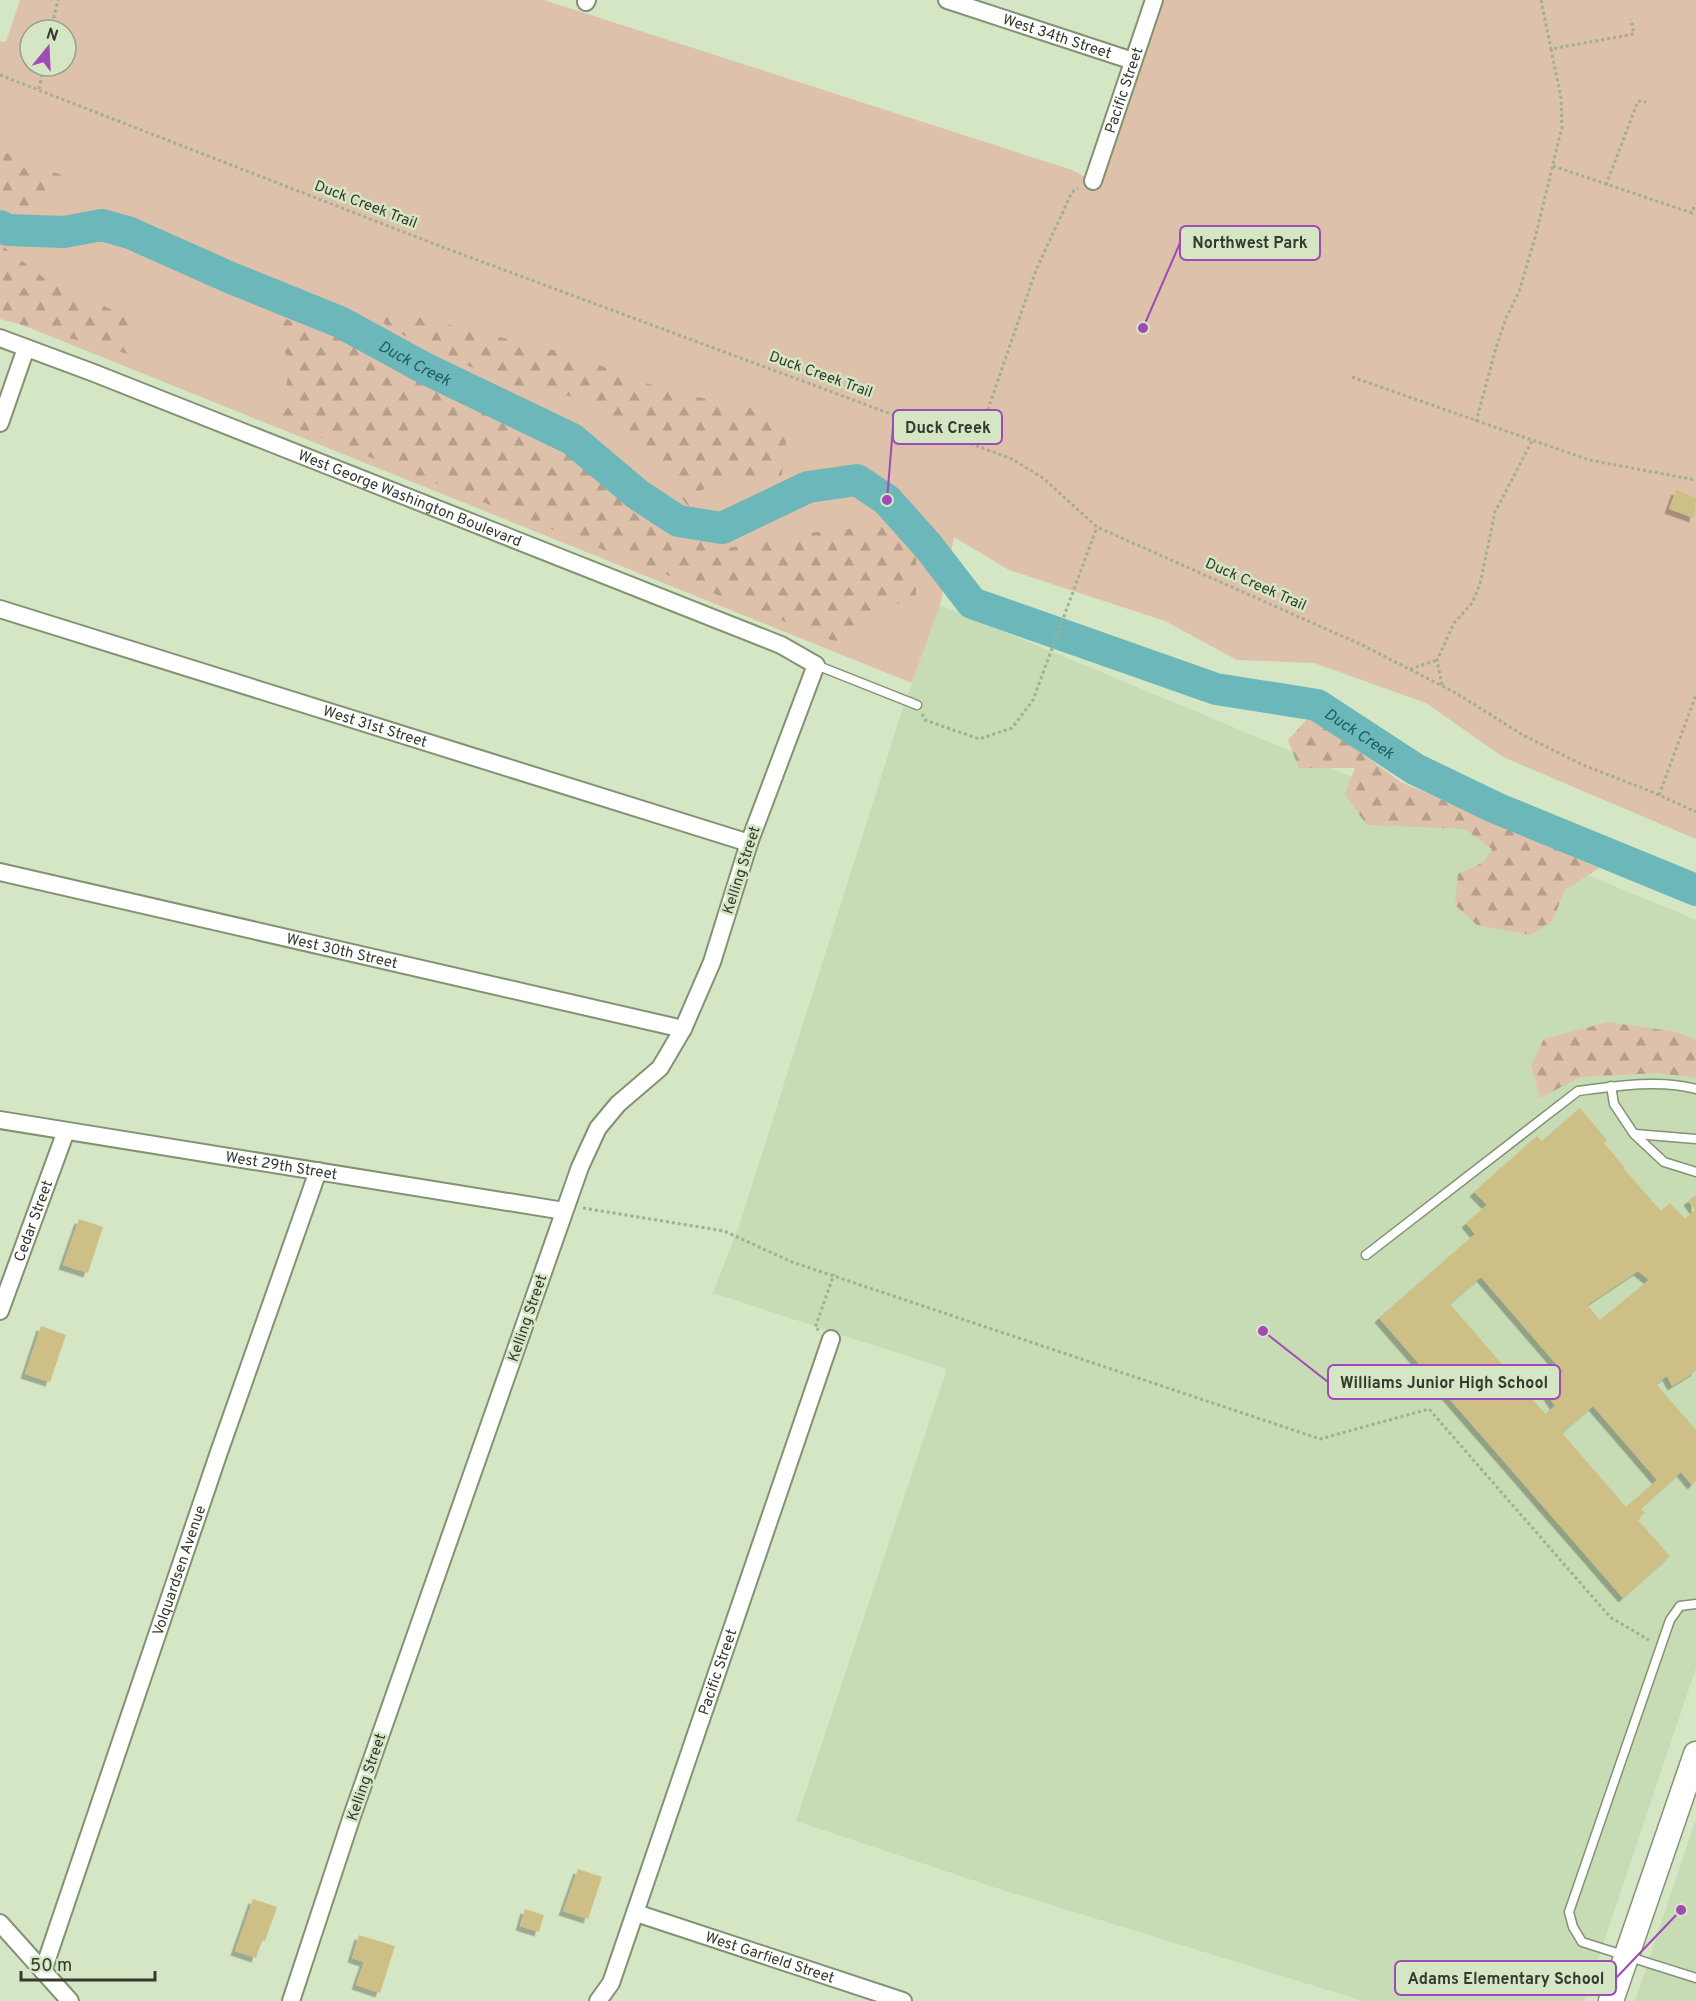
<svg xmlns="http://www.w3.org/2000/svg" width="1696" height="2001" font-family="Overpass,sans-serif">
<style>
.built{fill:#c7dbb4}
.green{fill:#dec1aa;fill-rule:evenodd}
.forest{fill:url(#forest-firs)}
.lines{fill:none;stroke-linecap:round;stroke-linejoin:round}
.river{stroke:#6bb7b9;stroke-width:32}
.building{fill:#cebf87;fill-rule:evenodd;filter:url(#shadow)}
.lane-casing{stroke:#829273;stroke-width:11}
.street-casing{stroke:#829273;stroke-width:20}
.secondary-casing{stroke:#829273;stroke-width:27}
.path{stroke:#a1ae94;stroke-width:3;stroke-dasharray:3 3;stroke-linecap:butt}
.lane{stroke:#fff;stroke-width:8}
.street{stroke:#fff;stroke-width:16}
.secondary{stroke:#fff;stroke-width:24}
.labels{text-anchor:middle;stroke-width:5;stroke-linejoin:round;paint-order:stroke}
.street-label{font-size:15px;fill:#343a2d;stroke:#d5e6c5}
.water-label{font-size:16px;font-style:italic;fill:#1e5e60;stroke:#d5e6c5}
.leader{fill:none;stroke:#9f4ab7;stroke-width:2}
.callout-dot{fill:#9f4ab7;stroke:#d5e6c5;stroke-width:2}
.callout{fill:#d5e6c5;stroke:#9f4ab7;stroke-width:2}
.callout-label{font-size:16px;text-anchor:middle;font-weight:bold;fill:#343a2d}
</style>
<defs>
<pattern id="forest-firs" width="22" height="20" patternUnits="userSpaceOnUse" patternTransform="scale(1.5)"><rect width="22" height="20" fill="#dec1aa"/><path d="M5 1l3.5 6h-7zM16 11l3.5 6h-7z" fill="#b59e8b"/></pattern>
<filter id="shadow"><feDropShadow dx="-4.5" dy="4.5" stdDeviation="0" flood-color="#0004"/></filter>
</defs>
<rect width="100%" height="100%" fill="#d5e6c5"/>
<g class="built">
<polygon points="940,605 1696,920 1696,1668 1584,2001 1363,2001 990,1886 796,1821 947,1369 713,1293 740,1223 900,717"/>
<polygon points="1696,1819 1696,2001 1635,2001"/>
</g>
<path class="green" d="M20 0H544L1072 170 1093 181 1154 0H1696V839L1503 757 1426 703 1314 663 1237 660 1165 621 1009 570 954 537 940 605 912 683 0 316V41L6 42ZM30 30H66V66H30Z"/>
<g class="forest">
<polygon points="0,150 73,180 37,215 0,208"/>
<polygon points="0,244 48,281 126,316 135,356 0,319"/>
<polygon points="260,310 354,343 553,440 642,520 728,548 807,533 889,525 916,555 916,595 858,623 844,645 281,422 290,361"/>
<polygon points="401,313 570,354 665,390 769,412 787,435 781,479 711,480 689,507 626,430 571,396 522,390 413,341 370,315"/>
<polygon points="1310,716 1401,782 1599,868 1565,890 1552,921 1531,935 1477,925 1455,905 1458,874 1484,862 1492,849 1465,829 1367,825 1345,795 1355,768 1299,768 1288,740"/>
<polygon points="1608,1022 1677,1032 1696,1040 1696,1078 1659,1073 1580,1077 1540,1098 1531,1065 1544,1039"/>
</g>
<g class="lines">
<path class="river" id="s1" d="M0 226 8 230 64 232 102 225 130 233 231 278 340 322 426 369 572 439 637 494 678 521 722 528 808 487 857 480 887 500 928 546 972 603 1216 689 1317 705 1415 769 1496 808 1696 890"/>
</g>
<g class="building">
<polygon points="1676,490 1696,498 1694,518 1669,509"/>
<path d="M1580 1108 1607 1140 1604 1143 1625 1168 1624 1169 1661 1211 1670 1203 1685 1219 1695 1210 1688 1201 1696 1195V1371L1672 1386 1667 1376 1656 1384 1696 1430V1481L1692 1485 1681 1472 1641 1508 1645 1513 1637 1519 1670 1556 1623 1598 1379 1318 1475 1234 1466 1223 1487 1205 1474 1192 1537 1136 1542 1141ZM1638 1271 1649 1280 1600 1320 1587 1305ZM1481 1277 1563 1372 1541 1385 1555 1406 1545 1414 1450 1304ZM1593 1406 1657 1480 1626 1507 1562 1433Z"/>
<polygon points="79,1219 103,1227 88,1273 63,1265"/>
<polygon points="41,1326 66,1335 50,1382 25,1374"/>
<polygon points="578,1869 602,1877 588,1919 563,1911"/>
<polygon points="253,1899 277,1907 265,1941 262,1940 256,1958 235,1951"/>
<polygon points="525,1909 544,1915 539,1932 520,1926"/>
<polygon points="359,1935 395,1946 380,1993 356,1985 364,1962 352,1958"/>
</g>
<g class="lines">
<defs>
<g id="lane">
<polyline points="816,665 917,705"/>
<polyline points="1611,1086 1614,1104 1634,1134 1664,1162 1696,1172"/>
<polyline points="1635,1134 1696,1139"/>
<path d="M1366 1255 1578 1091C1615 1086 1660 1079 1696 1089"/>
<polyline points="1696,1604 1680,1606 1670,1620 1569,1912 1573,1927 1582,1942 1696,1978"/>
</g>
<g id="street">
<path id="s2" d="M947 0 1133 61"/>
<polyline points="586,2 587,0"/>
<path id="s3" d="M1093 181 1154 0"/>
<path id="s4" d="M0 338 94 373 781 645 816 665 749 843 712 962 683 1029 660 1068 618 1104 598 1128 580 1167 352 1816 291 2001"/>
<polyline points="0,423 26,348"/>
<path id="s5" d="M0 609 749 843"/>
<path id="s6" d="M0 872 683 1029"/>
<path id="s7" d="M0 1120 564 1211"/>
<path id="s8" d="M0 1311 66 1131"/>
<path id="s9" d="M636 1913 903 2001"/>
<polyline points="0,1923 70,2001"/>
<path id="s10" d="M43 1971 218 1455 318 1171"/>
<path id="s11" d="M598 2001 611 1983 831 1339"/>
</g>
<polyline id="secondary" points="1611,2001 1696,1754"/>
</defs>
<use href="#lane" class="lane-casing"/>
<use href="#street" class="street-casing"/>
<use href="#secondary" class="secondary-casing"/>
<g class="path">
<polyline points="1541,0 1551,49"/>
<polyline points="51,30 58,0"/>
<polyline points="0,75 437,245 1012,459 1043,478 1097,527 1362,645 1456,693 1523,735 1583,765 1650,791 1696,812"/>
<polyline points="39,89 44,66"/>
<polyline points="1553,166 1692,213 1695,204"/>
<polyline points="1606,185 1638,101 1646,102"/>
<polyline points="1352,377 1589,460 1696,480"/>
<polyline points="1476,422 1495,351 1506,318 1519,292 1536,234 1562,127 1561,98 1551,49 1634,34 1631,19"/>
<polyline points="976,444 1036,270 1072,192 1078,188"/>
<polyline points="1410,669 1437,660"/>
<polyline points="1442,685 1437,660 1454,623 1472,603 1480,584 1495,512 1532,441"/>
<polyline points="922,714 925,720 979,739 1012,728 1033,700 1097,527"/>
<polyline points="1659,795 1696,695"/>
<polyline points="583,1208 724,1231 792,1262 1320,1439 1429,1409 1610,1617 1649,1640"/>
<polyline points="819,1330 815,1328 834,1274"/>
</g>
<use href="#lane" class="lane"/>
<use href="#street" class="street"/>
<use href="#secondary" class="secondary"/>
</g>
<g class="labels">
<g class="street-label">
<text dy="5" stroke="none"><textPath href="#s2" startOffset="116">West 34th Street</textPath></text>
<text dy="5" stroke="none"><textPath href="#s3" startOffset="96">Pacific Street</textPath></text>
<text transform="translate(366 204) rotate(21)" y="5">Duck Creek Trail</text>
<text transform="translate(821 374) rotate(20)" y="5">Duck Creek Trail</text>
<text dy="5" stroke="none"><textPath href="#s4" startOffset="440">West George Washington Boulevard</textPath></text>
<text transform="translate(1256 584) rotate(24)" y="5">Duck Creek Trail</text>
<text dy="5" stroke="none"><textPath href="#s5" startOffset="393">West 31st Street</textPath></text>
<text transform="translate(741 870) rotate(-72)" y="5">Kelling Street</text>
<text dy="5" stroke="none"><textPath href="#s6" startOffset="351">West 30th Street</textPath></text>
<text dy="5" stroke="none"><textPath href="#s7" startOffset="285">West 29th Street</textPath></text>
<text dy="5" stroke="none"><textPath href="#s8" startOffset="96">Cedar Street</textPath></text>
<text transform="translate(527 1318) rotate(-71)" y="5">Kelling Street</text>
<text dy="5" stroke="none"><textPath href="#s10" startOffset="423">Volquardsen Avenue</textPath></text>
<text dy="5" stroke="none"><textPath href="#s11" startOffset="351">Pacific Street</textPath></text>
<text transform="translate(366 1777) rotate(-71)" y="5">Kelling Street</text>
<text dy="5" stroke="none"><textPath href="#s9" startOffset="141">West Garfield Street</textPath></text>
</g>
<g class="water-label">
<text dy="6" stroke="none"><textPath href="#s1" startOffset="446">Duck Creek</textPath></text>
<text dy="6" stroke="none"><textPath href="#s1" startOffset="1526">Duck Creek</textPath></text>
</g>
</g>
<path class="leader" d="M1143 328L1180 243M887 500L893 427M1263 1331L1328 1382M1681 1910L1616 1978"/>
<g class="callout-dot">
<circle cx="1143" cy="328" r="6"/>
<circle cx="887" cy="500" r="6"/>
<circle cx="1263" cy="1331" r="6"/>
<circle cx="1681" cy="1910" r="6"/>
</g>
<g class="callout">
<rect x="1180" y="226" width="140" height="34" rx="6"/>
<rect x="893" y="410" width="109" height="34" rx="6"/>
<rect x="1328" y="1365" width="232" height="34" rx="6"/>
<rect x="1395" y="1961" width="221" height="34" rx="6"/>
</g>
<g class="callout-label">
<text x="1250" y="248">Northwest Park</text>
<text x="948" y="433">Duck Creek</text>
<text x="1444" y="1388">Williams Junior High School</text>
<text x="1506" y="1984">Adams Elementary School</text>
</g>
<g transform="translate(48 48) rotate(18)"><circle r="28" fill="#d5e6c5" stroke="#95a188" stroke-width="1.5"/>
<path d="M0-4.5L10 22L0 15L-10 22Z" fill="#9f4ab7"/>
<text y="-9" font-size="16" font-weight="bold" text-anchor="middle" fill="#343a2d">N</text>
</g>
<path d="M21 1971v9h134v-9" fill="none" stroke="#343a2d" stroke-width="3"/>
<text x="30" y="1971" font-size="18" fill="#343a2d" stroke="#d5e6c5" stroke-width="4.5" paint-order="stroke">50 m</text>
</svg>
